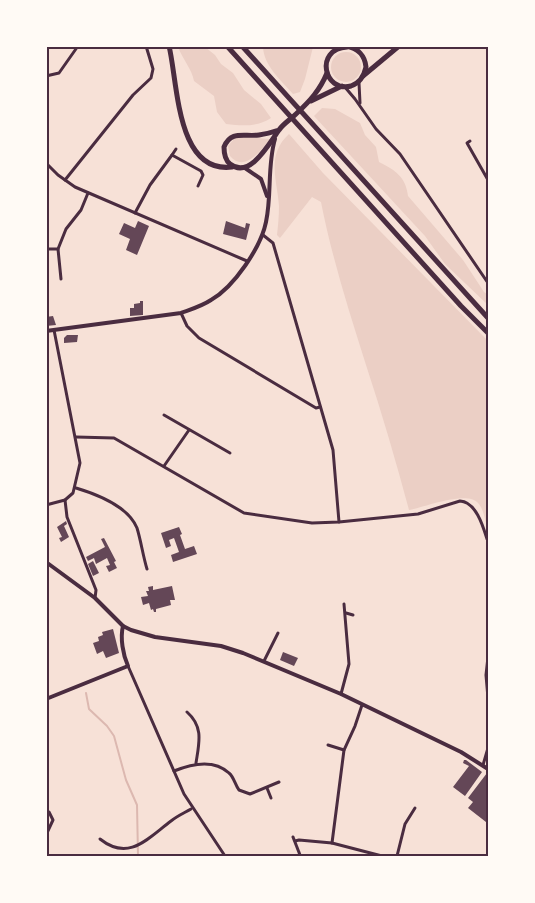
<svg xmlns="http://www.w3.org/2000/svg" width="535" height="903" font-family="Signika,sans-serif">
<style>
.green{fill:#ebcfc5}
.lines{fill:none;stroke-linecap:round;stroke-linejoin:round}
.stream{stroke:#dcb8b0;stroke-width:2}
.building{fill:#644757}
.minor{stroke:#4a2c40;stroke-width:3}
.tertiary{stroke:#4a2c40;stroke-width:4}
.primary{stroke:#4a2c40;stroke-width:5}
.neatline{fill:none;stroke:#4a2c40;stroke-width:2}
</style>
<rect width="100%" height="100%" fill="#f7e1d7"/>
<g class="green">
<path d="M178 47H205L215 55 221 64 233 73 244 90 261 104 271 118C257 127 243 126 226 124L217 112 214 96 194 81C192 69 183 60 178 47Z"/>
<path d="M263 47H313L305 79 300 92 293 94C281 80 264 66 263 47Z"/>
<circle cx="346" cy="67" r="15"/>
<path d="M322 108 335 109 360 123 365 135 376 147 379 162C395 170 406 177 408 196L463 260 484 292 488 295V305L445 264 425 236 314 116Z"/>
<path d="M289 134 323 173 488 341V529C485 522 484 509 478 503 467 490 425 507 409 510 396 462 382 413 366 365 349 311 332 258 321 202L312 197 280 238 277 235C278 226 279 216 279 206 277 179 266 155 289 134Z"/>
<path d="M245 137 270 139C261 151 244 173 230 156L228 146 235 138Z"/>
</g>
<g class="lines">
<polyline class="stream" points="86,693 89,709 107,726 114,736 126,780 137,805 138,856"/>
</g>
<g class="building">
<polygon points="138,221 149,226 137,255 126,250 130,239 119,234 124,223 135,228"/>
<polygon points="226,221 245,228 246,223 250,224 246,240 223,234"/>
<polygon points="140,301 143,301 143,315 130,316 130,308 134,308 134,304 140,303"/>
<polygon points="53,316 56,325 46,326 46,317"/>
<polygon points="67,335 78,335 77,342 64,343 64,338"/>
<polygon points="66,521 67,524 64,526 69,537 61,542 59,538 62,537 57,527"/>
<polygon points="179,527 182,534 180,535 185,549 194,546 197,554 173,562 171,555 179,552 174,538 169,540 171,546 166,548 161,533"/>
<polygon points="104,538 116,561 114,562 117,568 109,572 106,566 110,565 107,558 96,564 94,558 88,561 86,557 105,547 101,539"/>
<polygon points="93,561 99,573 93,576 88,564"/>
<polygon points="153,586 153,590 172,586 175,600 170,600 171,605 156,609 156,612 154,612 153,609 151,610 149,603 143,605 141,597 148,596 146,591 149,591 148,587"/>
<polygon points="113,629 119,653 106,658 103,651 97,654 93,643 99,641 98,637 103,635 102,632"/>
<polygon points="283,652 298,658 294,666 280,660"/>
<polygon points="464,760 466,760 482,772 465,796 453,787 469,766 463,763"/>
<polygon points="487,773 488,818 486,822 468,808 473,802 468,798"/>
</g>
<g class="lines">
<g class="minor">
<polyline points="46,76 59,73 78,46"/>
<polyline points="359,83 360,103"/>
<polyline points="344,86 355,99 376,129 400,154 488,283"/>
<polyline points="470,141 467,143 488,180"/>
<polyline points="172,155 176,149"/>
<polyline points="46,163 58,175 75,187 247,261"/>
<polyline points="65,180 133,95 151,78 153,69 146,46"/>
<polyline points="135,213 150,185 172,155 201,171 203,175 198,186"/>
<polyline points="263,235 273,243 333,450 339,522"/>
<polyline points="46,249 58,249 66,229 81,210 88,193"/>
<polyline points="58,249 61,279"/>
<polyline points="181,313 187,326 199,338 316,408 320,407"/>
<polyline points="164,415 230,453"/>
<path d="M76 437 114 438 244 513 312 523 339 522 418 514 460 501C476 502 483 526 487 539"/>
<polyline points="164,466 189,430"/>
<path d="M76 488C96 494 128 506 137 528 141 541 143 556 147 569"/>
<polyline points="65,500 67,517 96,590 95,598"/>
<polyline points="46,505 65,500 73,493 80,463 54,330"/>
<polyline points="346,613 353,615"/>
<polyline points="488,657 486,675 488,698"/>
<polyline points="264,661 278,633"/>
<polyline points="128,666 184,794 225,856"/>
<polyline points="341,694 349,664 344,604"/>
<path d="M187 712C204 727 199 743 196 763"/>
<polyline points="328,745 344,750"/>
<polyline points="483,765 488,748"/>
<path d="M174 771C191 764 214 759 229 773 234 777 235 785 239 790L250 794 279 782"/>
<polyline points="267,788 271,798"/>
<polyline points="46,835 53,820 49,812"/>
<polyline points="293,837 300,855"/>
<path d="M100 839C129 862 148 838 171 821 177 816 184 813 191 809"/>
<polyline points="295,841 299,840 332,843 382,856"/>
<polyline points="332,843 344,750 355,726 362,705"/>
<polyline points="397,856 405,824 415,808"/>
</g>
<g class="tertiary">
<polyline points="245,168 261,179 267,196"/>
<path d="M46 331 181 313C192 309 202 306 211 300 234 287 261 247 266 222 272 194 267 166 275 139"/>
<polyline points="46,562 95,598 123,626 131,630 155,637 221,646 243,653 341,694 461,752 488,769"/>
<path d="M46 699 128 666C123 655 120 638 123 626"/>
</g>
<g class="primary">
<path d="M169 46C178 82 176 174 232 167"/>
<polyline points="227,46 461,306 488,333"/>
<polyline points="242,46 488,318"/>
<path d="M346 46C358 48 365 56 366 67 364 76 360 83 351 86 324 93 314 49 347 47"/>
<polyline points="363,76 399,46"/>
<polyline points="311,101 342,86"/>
<path d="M279 130C273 132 266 134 259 135 244 137 231 130 224 147 224 154 225 160 230 164 250 180 270 142 279 130 283 124 291 119 296 114 310 101 320 90 327 73"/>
</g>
</g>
<rect width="535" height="903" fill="none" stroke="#fffaf5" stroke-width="96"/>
<rect x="48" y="48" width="439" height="807" class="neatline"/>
</svg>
